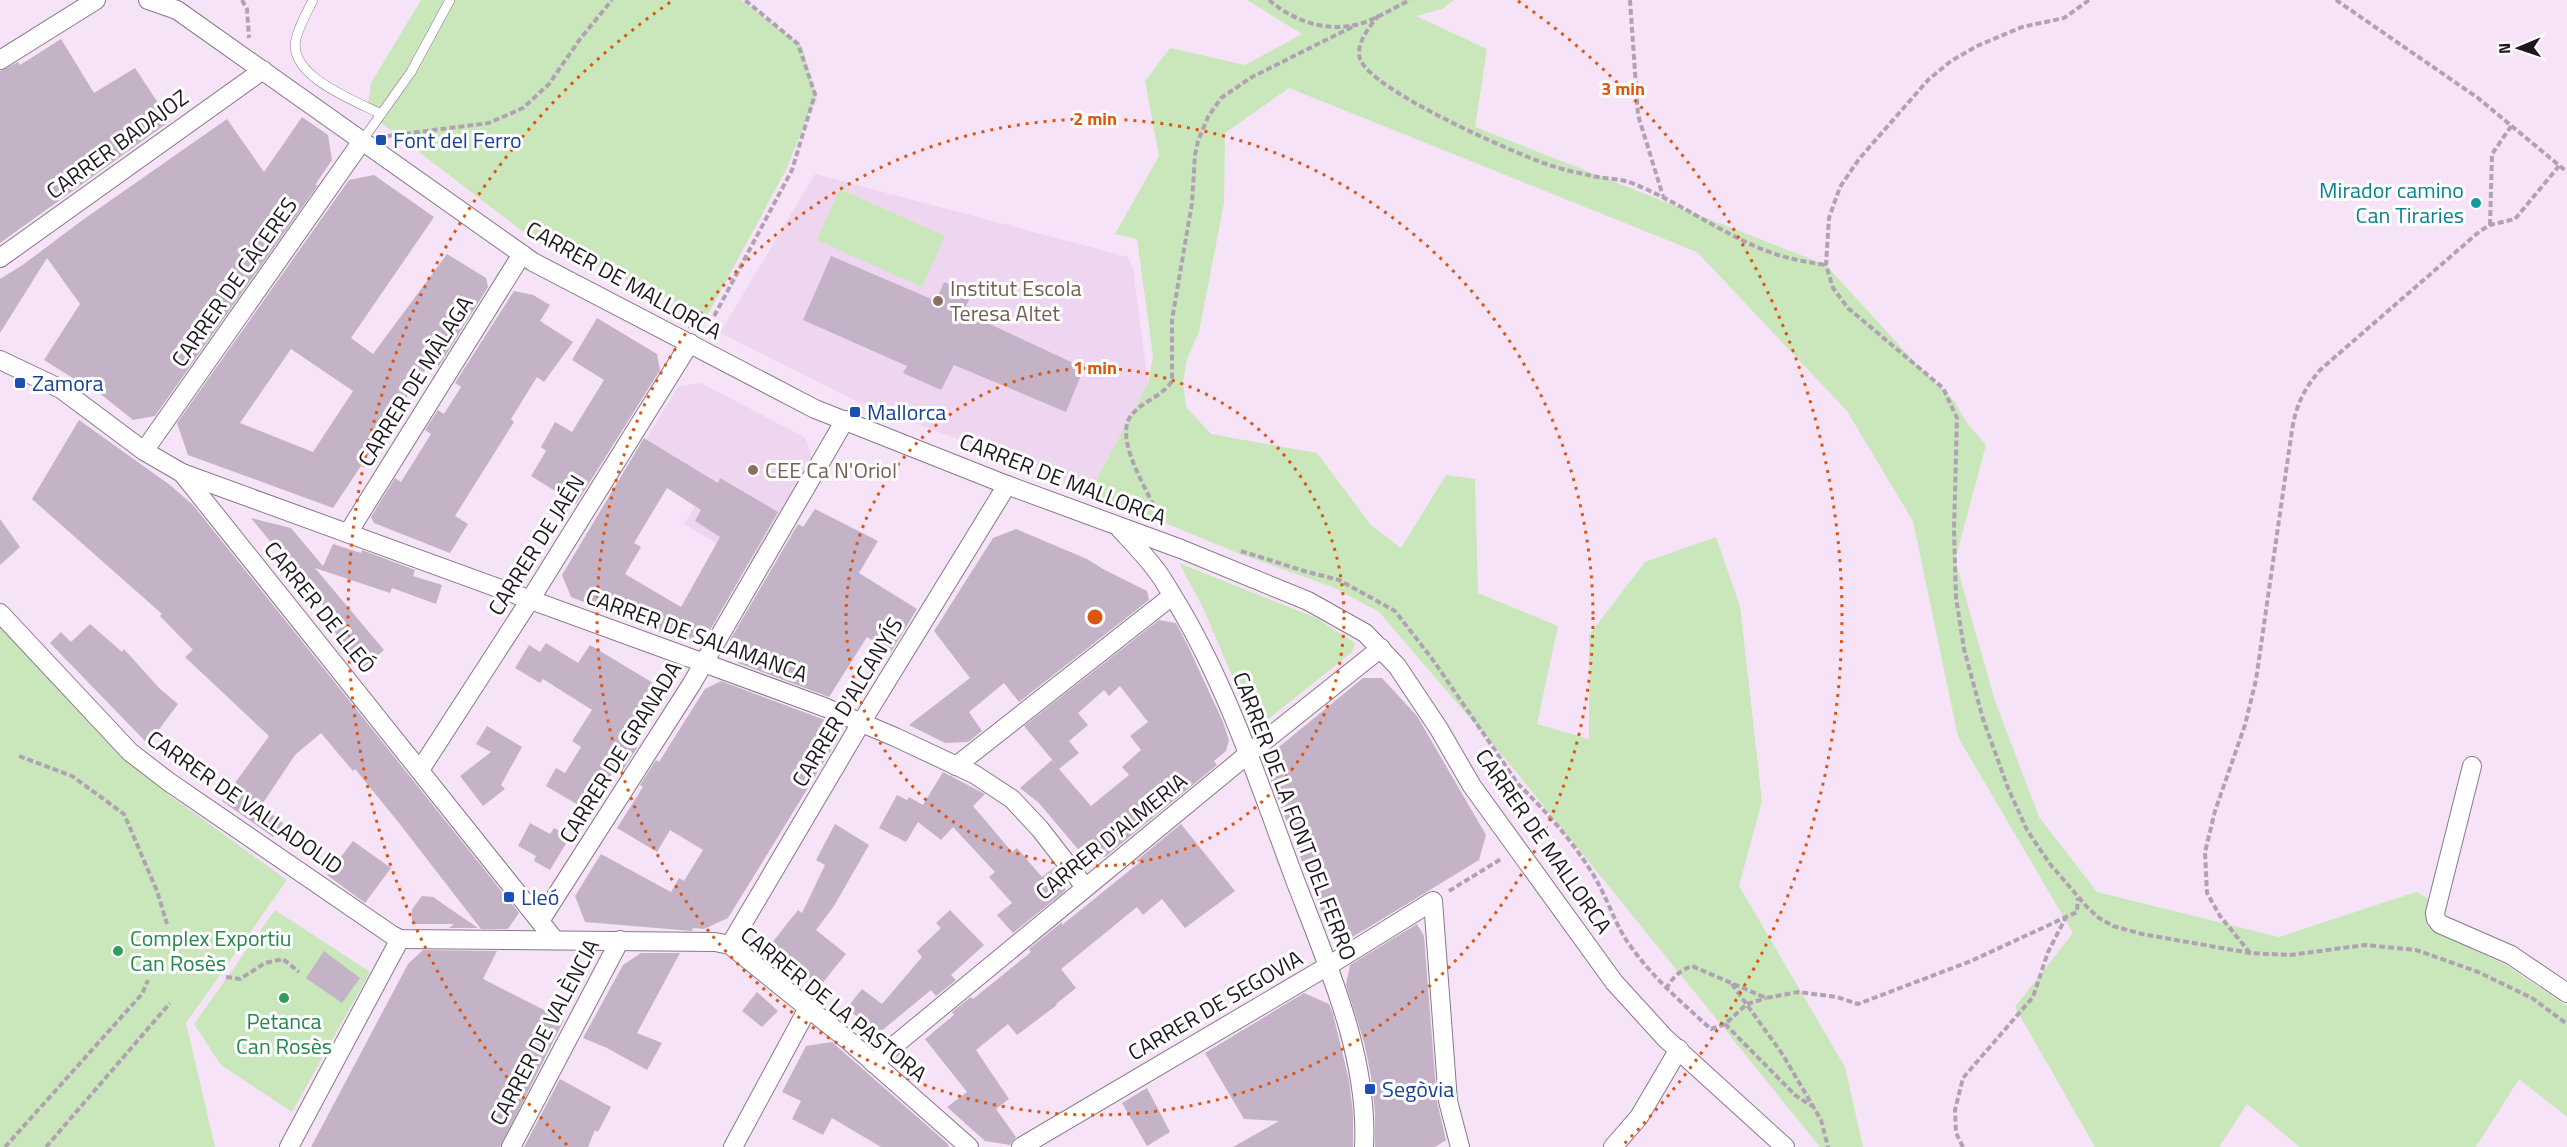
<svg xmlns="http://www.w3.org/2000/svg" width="2567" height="1147" font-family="'Titillium Web',sans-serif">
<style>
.built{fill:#eed6f1}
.green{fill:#c9e7bb}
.building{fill:#c4b2c6;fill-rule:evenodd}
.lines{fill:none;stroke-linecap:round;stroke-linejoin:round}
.service-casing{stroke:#89788b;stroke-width:10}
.minor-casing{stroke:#89788b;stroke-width:20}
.path{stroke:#b1a2b3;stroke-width:4;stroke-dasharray:6 3;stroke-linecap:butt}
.service{stroke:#fff;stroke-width:9}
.minor{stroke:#fff;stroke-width:18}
.ring{fill:none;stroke:#de560d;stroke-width:3;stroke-dasharray:3 6}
.transit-dot{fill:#1a4fb4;stroke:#fff;stroke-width:2}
.culture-dot{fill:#0f9aa8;stroke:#fff;stroke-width:2}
.education-dot{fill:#8d6e63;stroke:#fff;stroke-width:2}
.leisure-dot{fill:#2e9e5b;stroke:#fff;stroke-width:2}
.labels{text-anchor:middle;stroke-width:6;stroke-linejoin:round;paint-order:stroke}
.transit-label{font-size:22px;fill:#164399;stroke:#fff;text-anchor:start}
.street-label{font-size:22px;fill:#1e171e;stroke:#fff}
.culture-label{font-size:22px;fill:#0d838f;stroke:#fff;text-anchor:end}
.education-label{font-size:22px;fill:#785e54;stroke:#fff;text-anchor:start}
.leisure-label{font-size:22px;fill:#27864d;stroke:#fff;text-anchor:start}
.centre{fill:#de560d;stroke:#fff;stroke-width:3}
.ring-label{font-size:18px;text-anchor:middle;font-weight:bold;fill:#de560d;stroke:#fff;stroke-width:6;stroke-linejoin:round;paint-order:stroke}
</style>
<rect width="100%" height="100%" fill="#f6e3f8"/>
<g class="built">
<polygon points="815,174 1128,257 1133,269 1148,383 1090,492 1009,458 858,402 720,333"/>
<polygon points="701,383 806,438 813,462 751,564 684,524 712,479 646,439 679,386"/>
</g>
<g class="green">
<polygon points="421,0 741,0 802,46 817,100 810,110 786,170 707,316 530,237 367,112 371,83"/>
<polygon points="1247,0 1454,0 1442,9 1416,16 1487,49 1475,127 1826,265 1917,365 1954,401 1967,423 1986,445 1955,560 1995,701 2039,817 2097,892 2279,937 2416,892 2431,900 2426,912 2431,925 2448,938 2506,965 2567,1006 2567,1117 2519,1079 2476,1147 2300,1147 2247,1104 2219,1147 2095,1147 2015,1007 2073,933 1958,737 1913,521 1847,411 1697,252 1289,88 1225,133 1224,203 1199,332 1187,359 1183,382 1186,407 1211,434 1317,453 1371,525 1401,548 1446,475 1475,479 1478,593 1558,626 1537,724 1589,739 1589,635 1645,562 1716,537 1740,606 1762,801 1739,886 1845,1067 1863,1147 1820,1147 1518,774 1379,612 1333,587 1240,554 1090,492 1148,383 1153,356 1137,239 1115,234 1159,156 1145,81 1170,48 1245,65 1302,34"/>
<polygon points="840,189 945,236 922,287 817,240"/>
<polygon points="1179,563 1316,618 1355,643 1352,652 1261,725 1251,720 1203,608"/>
<polygon points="0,627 135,765 169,795 287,880 186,1023 215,1147 0,1147"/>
<polygon points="275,910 370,972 292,1112 221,1065 194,1024"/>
</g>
<g class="building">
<polygon points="61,39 94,93 135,68 170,121 0,243 0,71 18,62 20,65"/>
<polygon points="302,117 328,135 332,160 315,185 318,185 155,416 133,420 93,388 92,390 44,360 80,304 47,258 0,333 0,279 24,264 84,219 227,119 264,172"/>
<path d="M374 175 434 217 351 338 373 354 447 254 486 278 488 287 439 366 431 361 333 508 188 455 177 423 349 180ZM291 349 353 391 313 452 240 423Z"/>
<polygon points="831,256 936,301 944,282 971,294 964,312 1084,368 1066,412 954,365 941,390 903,373 907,366 803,320"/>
<polygon points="514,291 533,295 550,305 540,321 573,342 544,382 537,377 511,419 514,422 455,516 468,524 450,553 374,523 371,517 395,478 401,482 431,434 425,430 438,410 444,414 461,387 455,383"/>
<polygon points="597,318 657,354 660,370 576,504 531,476 546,451 541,447 555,422 572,432 604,380 572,360"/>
<polygon points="79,420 170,485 193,505 519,913 508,929 481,929 399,823 355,769 353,771 321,733 295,755 261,806 283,823 273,837 222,801 269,736 185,657 193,650 160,616 162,614 32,499"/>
<path d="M644 438 718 483 720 478 778 512 709 632 684 641 571 597 562 575ZM667 488 701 510 695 521 720 537 681 607 625 574 641 547 634 543Z"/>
<polygon points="815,509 878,541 859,573 917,609 891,652 867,637 829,697 738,663 730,640 798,524 803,527"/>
<polygon points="251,518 291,528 323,566 333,544 361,553 362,550 415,570 413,576 442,585 436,604 392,588 390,593 315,568 384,650 363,668 324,619 330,614"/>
<polygon points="0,519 20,547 0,565"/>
<polygon points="1016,529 1087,559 1103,569 1147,591 1149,600 1019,702 1004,683 969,712 982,731 968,742 945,743 909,725 970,678 934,631 993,538"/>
<path d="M1159 620 1176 623 1188 646 1223 722 1229 740 1226 751 1214 761 1217 765 1105 857 1082 854 1039 803 1020 788 1052 760 1059 768 1024 726ZM1120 686 1148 722 1130 736 1141 750 1122 767 1129 775 1091 806 1059 769 1079 753 1069 741 1088 725 1078 713 1104 690 1109 696Z"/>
<polygon points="90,624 122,652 124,649 160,689 178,704 148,744 50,643 61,632 71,642"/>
<polygon points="546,643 578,663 590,645 653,683 639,705 645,708 624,740 637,748 621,773 615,768 596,800 592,798 585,809 546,786 556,768 565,773 581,747 572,741 592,710 543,679 540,683 515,668 529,645 540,652"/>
<polygon points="1363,678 1382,678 1417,716 1486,835 1479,860 1351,938 1329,931 1263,760"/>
<polygon points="721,681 833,723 838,739 728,918 704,929 693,928 692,931 585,922 575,896 601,854 671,892 679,878 684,881 703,850 670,830 657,852 617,828 643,787 640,785 656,760 659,762 705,689"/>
<polygon points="487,726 522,747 501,785 505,789 483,806 460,776 491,752 476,744"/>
<polygon points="943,772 985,794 973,806 1012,852 1017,848 1042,877 1055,867 1065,880 1065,891 1013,933 997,915 1012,903 989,877 995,872 953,827 941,840 918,822 906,842 879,828 897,795 907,800 909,797 923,805"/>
<polygon points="530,823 550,834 554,828 570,837 550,870 534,861 536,856 518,846"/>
<polygon points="835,824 869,845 834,906 816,930 846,954 820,986 787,960 784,963 767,949 798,910 802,913 825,865 816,860"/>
<polygon points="1181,824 1235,891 1185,928 1162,899 1143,915 1137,907 1061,969 1076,988 1056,1004 1057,1005 1017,1035 1008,1024 976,1050 1009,1099 996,1109 1016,1137 1010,1145 985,1141 947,1107 967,1092 925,1039 954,1015 952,1012 971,997 973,999 1031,952 1029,949 1062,922 1062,925 1140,862 1136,861"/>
<polygon points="353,841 391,868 365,903 327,875"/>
<polygon points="422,896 433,897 478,928 449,928 454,924 412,924 412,909"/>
<polygon points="950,910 984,945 951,975 956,980 936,996 931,990 880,1032 846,1009 862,989 882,1004 922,957 917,951 941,928 936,923"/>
<polygon points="1417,924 1424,936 1437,1102 1446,1140 1435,1147 1375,1147 1375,1112 1371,1076 1364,1042 1346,985 1350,965"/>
<polygon points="423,950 497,951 483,979 564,1020 500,1147 311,1147 408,964"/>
<polygon points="324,951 360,978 342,1003 306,978"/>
<polygon points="641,953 680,953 637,1033 662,1043 647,1070 607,1048 583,1038 623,965"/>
<polygon points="757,992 778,1011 762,1027 742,1011"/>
<polygon points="1304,993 1329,1004 1333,1014 1349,1080 1353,1114 1353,1147 1233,1147 1279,1121 1244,1119 1205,1053"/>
<polygon points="832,1042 948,1144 949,1147 881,1147 832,1118 823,1135 792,1119 801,1101 782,1092 806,1046"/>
<polygon points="560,1079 611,1107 598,1132 595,1130 588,1147 524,1147"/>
<polygon points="1147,1088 1170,1132 1147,1146 1122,1103"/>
</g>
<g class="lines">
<defs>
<g id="service">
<path d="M313 0C307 12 299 26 296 39 287 76 356 101 381 114"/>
<polyline points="362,141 411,72 450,0"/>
</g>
<g id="minor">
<polyline points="148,0 177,10 533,262 815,409 1007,485 1181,549 1308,601 1365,633 1397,666 1439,729 1472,786 1614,982 1665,1038 1785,1147"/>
<polyline points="0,60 96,0"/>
<polyline points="0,258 263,70"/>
<polyline points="0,360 61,389 144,451 182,473 554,939"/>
<polyline points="144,451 362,141"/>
<polyline points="182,473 704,663 824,707 895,737 974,774 1012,799 1040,829 1085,887"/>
<path d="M1120 529C1132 542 1145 555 1156 570 1165 581 1172 596 1180 608 1230 693 1261 789 1295 880 1327 964 1369 1056 1364 1147"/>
<polyline points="348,533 522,254"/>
<polyline points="0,613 130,752 169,782 392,935 400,939 715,942 730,945 849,1041 969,1147"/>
<polyline points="956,766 1172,596"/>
<polyline points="2472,766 2435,913 2436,919 2440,924 2511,955 2567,993"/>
<polyline points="420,770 530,600 690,343"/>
<polyline points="540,921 691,685 845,420"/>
<polyline points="730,945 861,723 1007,485"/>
<polyline points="873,1063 1248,754 1381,648"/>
<polyline points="289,1147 400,939"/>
<polyline points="511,1147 620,940"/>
<polyline points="733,1147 808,1008"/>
<polyline points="1021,1147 1328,966 1433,901 1448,1101 1460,1147"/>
<polyline points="1613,1147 1639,1117 1679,1049"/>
</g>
</defs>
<use href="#service" class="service-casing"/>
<use href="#minor" class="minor-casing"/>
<g class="path">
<polyline points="242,0 247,9 249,38"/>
<path d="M1269 0C1292 20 1325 32 1355 25 1374 21 1393 8 1410 0"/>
<polyline points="1630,0 1638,115 1663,196"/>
<polyline points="2089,0 2064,18 2022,27 1977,46 1951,61 1928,80 1859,159 1840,187 1829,218 1826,265 1833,288 1848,308 1943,388 1957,418 1954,530 1956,598 1964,649 1983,719 2008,788 2027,830 2050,864 2087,907 2099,918 2113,926 2142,934 2250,953 2290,955 2365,945 2416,950 2478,972 2532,998 2567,1024"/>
<polyline points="2336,0 2478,98 2567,172"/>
<path d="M1379 15C1370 26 1355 44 1360 59 1372 91 1514 153 1549 165 1565 170 1582 174 1598 177 1610 179 1623 179 1634 184 1679 202 1719 232 1764 250 1784 258 1805 262 1826 265"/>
<polyline points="387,136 489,123 523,108 549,84 580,39 612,0"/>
<polyline points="2490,225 2492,154 2512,125"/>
<polyline points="710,324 792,170 815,94 798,44 745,0"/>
<path d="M1161 522C1152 496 1114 443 1130 417 1140 402 1162 397 1172 381V320L1192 203 1195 155 1198 141 1208 117 1221 98 1252 77 1356 25"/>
<path d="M1241 551 1304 571 1339 580 1395 611 1433 660 1518 784C1547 812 1578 847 1598 883 1609 903 1616 926 1629 944 1652 977 1682 1003 1711 1029L1725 1024 1747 1004 1766 998"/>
<polyline points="19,756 72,776 124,814 157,891 167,924"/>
<polyline points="1449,891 1501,859"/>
<path d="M2250 953 2220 916 2207 893 2205 852 2215 811 2245 725 2256 680 2292 430C2296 405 2304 389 2320 370L2480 231 2490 225 2515 219 2559 166"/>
<polyline points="226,977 240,979 265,963 283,959 299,972"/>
<polyline points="1732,984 1783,1055 1821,1120 1828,1147"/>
<path d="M1666 989C1672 978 1680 970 1692 966L1766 998 1798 992 1837 997 1858 1004 1971 961 2077 912 2078 898"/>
<polyline points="1725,1024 1795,1095 1812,1106"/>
<polyline points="5,1147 142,994 148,980"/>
<polyline points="46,1147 170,1003"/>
<polyline points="1963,1147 1956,1133 1955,1110 1963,1078 2033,997 2048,952 2066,917"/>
</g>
<use href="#service" class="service"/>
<use href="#minor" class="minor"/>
</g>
<g class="ring">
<circle cx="1095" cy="617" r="249"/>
<circle cx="1095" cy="617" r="498"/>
<path d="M567 1145A747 747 0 0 1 672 1M1518 1A747 747 0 0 1 1623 1145"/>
</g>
<g class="transit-dot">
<rect x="375" y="134" width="12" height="12" rx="3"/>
<rect x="14" y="377" width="12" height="12" rx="3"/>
<rect x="849" y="406" width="12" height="12" rx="3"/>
<rect x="503" y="891" width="12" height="12" rx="3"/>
<rect x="1364" y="1083" width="12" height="12" rx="3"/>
</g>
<circle class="culture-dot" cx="2476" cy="203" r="6"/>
<g class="education-dot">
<circle cx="938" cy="301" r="6"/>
<circle cx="753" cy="470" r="6"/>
</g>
<g class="leisure-dot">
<circle cx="118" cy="951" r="6"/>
<circle cx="284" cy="998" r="6"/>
</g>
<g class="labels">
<g class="transit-label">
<text x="393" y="148">Font del Ferro</text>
<text x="32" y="391">Zamora</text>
<text x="867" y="420">Mallorca</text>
<text x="521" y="905">Lleó</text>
<text x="1382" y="1097">Segòvia</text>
</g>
<g class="street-label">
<text transform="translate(117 144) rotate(-36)" y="8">CARRER BADAJOZ</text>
<text transform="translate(624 280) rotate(29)" y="8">CARRER DE MALLORCA</text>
<text transform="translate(234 282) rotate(-55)" y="8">CARRER DE CÀCERES</text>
<text transform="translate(415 381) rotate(-58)" y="8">CARRER DE MÀLAGA</text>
<text transform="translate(1063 479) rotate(21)" y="8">CARRER DE MALLORCA</text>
<text transform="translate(536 545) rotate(-58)" y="8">CARRER DE JAÉN</text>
<text transform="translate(320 607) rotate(51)" y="8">CARRER DE LLEÓ</text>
<text transform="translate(697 635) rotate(20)" y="8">CARRER DE SALAMANCA</text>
<text transform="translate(847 702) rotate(-59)" y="8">CARRER D'ALCANYÍS</text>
<text transform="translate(620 752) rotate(-58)" y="8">CARRER DE GRANADA</text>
<text transform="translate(245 802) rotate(35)" y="8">CARRER DE VALLADOLID</text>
<text transform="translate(1295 816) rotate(69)" y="8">CARRER DE LA FONT DEL FERRO</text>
<text transform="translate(1111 836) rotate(-39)" y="8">CARRER D'ALMERIA</text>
<text transform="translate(1544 841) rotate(55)" y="8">CARRER DE MALLORCA</text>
<text transform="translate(834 1004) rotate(39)" y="8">CARRER DE LA PASTORA</text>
<text transform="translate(1215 1005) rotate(-30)" y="8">CARRER DE SEGOVIA</text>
<text transform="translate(544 1032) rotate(-62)" y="8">CARRER DE VALÈNCIA</text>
</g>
<g class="culture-label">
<text x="2464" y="198">Mirador camino<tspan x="2464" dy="25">Can Tiraries</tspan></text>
</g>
<g class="education-label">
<text x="950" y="296">Institut Escola<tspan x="950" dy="25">Teresa Altet</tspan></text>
<text x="765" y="478">CEE Ca N'Oriol</text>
</g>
<g class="leisure-label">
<text x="130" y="946">Complex Exportiu<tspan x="130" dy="25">Can Rosès</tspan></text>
<text x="284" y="1029" text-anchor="middle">Petanca<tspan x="284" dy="25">Can Rosès</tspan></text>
</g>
</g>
<circle cx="1095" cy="617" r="9" class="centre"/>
<g class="ring-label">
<text x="1623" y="95">3 min</text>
<text x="1095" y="125">2 min</text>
<text x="1095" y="374">1 min</text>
</g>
<g transform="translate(2519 48) rotate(268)" stroke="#ffffff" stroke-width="4.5" paint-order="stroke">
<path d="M0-4.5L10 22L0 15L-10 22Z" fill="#1e171e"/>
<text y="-9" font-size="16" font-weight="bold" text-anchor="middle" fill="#1e171e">N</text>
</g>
</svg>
